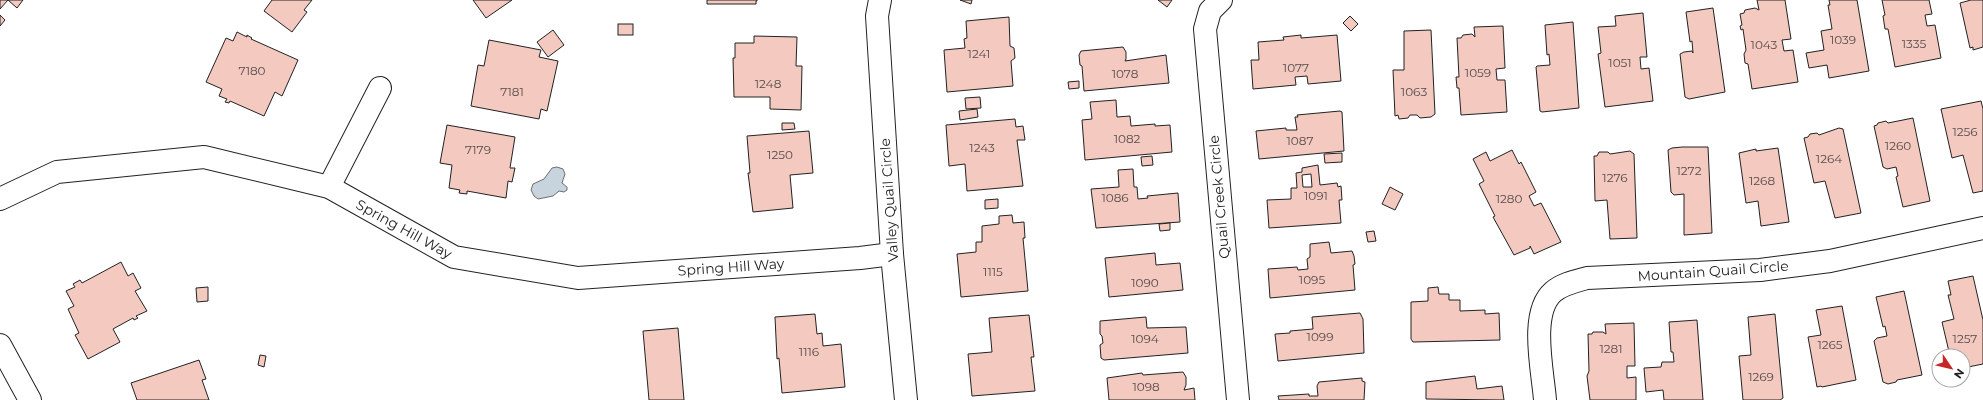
<svg xmlns="http://www.w3.org/2000/svg" width="1983" height="400" font-family="Montserrat,sans-serif">
<style>
.water{fill:#c7d3dd;stroke:#6f6f6f}
.building{fill:#f3c9c0;stroke:#222;fill-rule:evenodd}
.lines{fill:none;stroke-linecap:round;stroke-linejoin:round}
.street-casing{stroke:#222;stroke-width:24}
.street{stroke:#fff;stroke-width:22}
.labels{text-anchor:middle;stroke-width:3;stroke-linejoin:round;paint-order:stroke}
.number-label{font-size:12px;fill:#564c4a}
.street-label{font-size:14px;fill:#222;stroke:#fff}
</style>
<rect width="100%" height="100%" fill="#fff"/>
<polygon class="water" points="557,167 563,169 565,174 562,183 567,187 567,190 564,192 559,191 553,196 538,199 534,196 531,190 533,184 544,179 552,168"/>
<g class="building">
<polygon points="0,0 8,0 0,9"/>
<polygon points="8,0 23,0 17,8"/>
<polygon points="272,0 312,0 304,10 307,12 292,32 264,11"/>
<polygon points="473,0 512,0 486,18"/>
<polygon points="707,0 757,0 757,1 756,1 756,4 707,4"/>
<polygon points="960,0 972,0 971,4"/>
<polygon points="1158,0 1172,0 1167,7"/>
<polygon points="1757,0 1785,0 1791,39 1782,40 1784,51 1793,50 1798,82 1752,89 1748,64 1745,63 1744,54 1746,50 1743,29 1741,30 1740,26 1742,25 1740,14 1744,13 1745,10 1755,8 1759,10"/>
<polygon points="1829,0 1857,0 1869,71 1829,78 1827,65 1809,68 1806,53 1824,50 1821,31 1832,29 1828,5 1830,5"/>
<polygon points="1882,0 1929,0 1932,14 1925,15 1927,26 1935,25 1941,58 1895,67 1888,29 1885,29 1883,16 1885,15"/>
<polygon points="1971,0 1983,0 1983,47 1973,50 1973,47 1970,48 1960,3"/>
<polygon points="1713,8 1725,92 1689,99 1685,97 1680,54 1684,52 1692,51 1693,53 1692,41 1690,42 1686,12"/>
<polygon points="1643,13 1647,57 1640,57 1641,69 1649,68 1653,101 1605,107 1598,54 1601,53 1598,27 1616,26 1615,16"/>
<polygon points="0,15 5,20 0,26"/>
<polygon points="1350,16 1358,24 1351,31 1343,23"/>
<polygon points="1009,17 1010,46 1014,48 1015,58 1011,61 1013,86 947,92 944,50 965,48 964,39 967,38 966,21"/>
<polygon points="1573,22 1579,108 1542,112 1540,111 1536,67 1537,66 1550,65 1549,54 1547,55 1545,25"/>
<rect x="618" y="24" width="15" height="11"/>
<polygon points="1503,26 1505,68 1496,69 1497,80 1505,80 1507,112 1461,115 1459,88 1457,88 1456,77 1459,77 1457,38 1461,38 1463,35 1472,34 1475,37 1474,27"/>
<polygon points="553,30 564,45 548,57 537,42"/>
<polygon points="1431,30 1435,114 1431,117 1420,118 1417,115 1410,115 1408,118 1399,119 1398,115 1395,116 1393,70 1404,70 1404,31"/>
<polygon points="237,32 247,37 247,35 252,38 251,39 298,60 282,96 275,92 264,116 230,101 229,103 225,102 227,99 219,96 222,89 206,82 226,38 233,41"/>
<polygon points="1301,35 1301,38 1337,35 1341,81 1308,84 1307,76 1295,77 1296,85 1253,89 1251,60 1259,60 1258,42 1284,40 1283,37"/>
<polygon points="754,36 797,37 796,66 802,66 801,110 770,109 770,97 734,97 733,58 735,58 735,43 754,43"/>
<polygon points="489,40 541,50 539,57 558,61 547,111 541,109 539,119 471,106 478,65 484,66"/>
<polygon points="1123,47 1126,52 1126,59 1125,61 1166,55 1169,83 1084,91 1082,66 1080,65 1079,55 1081,51"/>
<polygon points="1079,81 1079,88 1069,89 1068,82"/>
<polygon points="980,97 981,108 966,109 965,98"/>
<polygon points="1116,100 1117,117 1130,116 1131,126 1155,124 1155,126 1170,125 1172,152 1085,160 1082,120 1092,119 1090,102"/>
<polygon points="1981,101 1983,109 1983,191 1973,193 1963,155 1952,158 1941,109"/>
<polygon points="977,109 978,117 960,120 959,111"/>
<polygon points="1340,111 1342,112 1344,151 1259,159 1256,131 1286,128 1286,130 1297,130 1295,117 1298,117 1297,115"/>
<polygon points="1913,118 1930,201 1903,207 1896,177 1898,176 1896,167 1887,169 1883,167 1874,126 1877,125 1878,123 1886,121 1888,123"/>
<polygon points="1015,119 1016,127 1023,126 1025,140 1017,140 1023,186 967,191 965,164 949,166 946,125"/>
<polygon points="782,123 794,123 795,129 782,130"/>
<polygon points="447,125 515,137 510,168 515,168 512,182 508,181 506,198 467,191 467,194 459,193 460,190 449,188 452,165 440,163"/>
<polygon points="1839,128 1843,129 1861,213 1835,218 1825,181 1814,183 1804,138 1808,137 1810,134 1817,133 1819,135"/>
<polygon points="809,131 813,173 790,175 793,208 753,212 748,173 750,173 747,136"/>
<polygon points="1682,147 1708,147 1712,233 1684,235 1684,194 1674,195 1671,192 1668,150 1672,148"/>
<polygon points="1778,148 1789,222 1761,226 1758,201 1746,203 1739,153 1756,149 1756,151"/>
<polygon points="1512,150 1519,164 1521,162 1536,192 1529,196 1534,206 1541,203 1561,242 1534,254 1530,246 1530,248 1514,255 1493,217 1495,216 1479,184 1484,181 1473,159 1486,152 1490,161"/>
<polygon points="1630,151 1634,154 1637,238 1610,239 1607,200 1595,201 1594,156 1597,156 1599,152 1608,152 1610,154"/>
<polygon points="1342,153 1342,162 1325,163 1324,154"/>
<polygon points="1152,156 1153,165 1142,166 1141,157"/>
<path d="M1318 165 1320 185 1337 183 1338 187 1341 186 1342 200H1339L1341 223 1269 228 1267 200 1291 199V188H1297L1296 173 1302 172V168ZM1311 174 1312 187H1303L1302 175Z"/>
<polygon points="1133,169 1134,187 1137,187 1138,199 1148,198 1147,196 1178,193 1180,222 1096,228 1091,189 1119,187 1118,170"/>
<polygon points="1390,187 1403,194 1395,210 1382,204"/>
<polygon points="998,199 998,208 985,209 985,200"/>
<polygon points="1012,215 1013,223 1024,222 1025,238 1023,238 1028,291 961,297 957,254 976,252 976,242 982,242 982,226 999,224 999,216"/>
<polygon points="1170,223 1170,230 1160,231 1159,224"/>
<polygon points="1374,231 1376,241 1368,242 1366,232"/>
<polygon points="1329,242 1331,253 1352,251 1354,256 1355,264 1353,265 1355,290 1270,298 1268,269 1297,267 1298,270 1308,269 1307,259 1310,257 1310,244"/>
<polygon points="1155,253 1156,265 1180,263 1183,290 1109,297 1105,258"/>
<polygon points="121,262 128,276 133,273 141,288 135,291 147,311 136,316 138,318 134,320 133,318 113,329 120,342 88,359 75,335 79,333 68,309 74,306 66,291 75,287 73,284 80,280 82,283"/>
<polygon points="1973,276 1983,320 1983,364 1963,368 1963,356 1950,356 1942,322 1954,319 1948,295 1951,295 1948,281"/>
<polygon points="208,287 208,301 197,302 196,288"/>
<polygon points="1438,287 1439,294 1449,294 1449,300 1460,300 1460,311 1485,310 1485,314 1499,313 1500,340 1413,342 1411,339 1411,302 1428,301 1428,288"/>
<polygon points="1904,291 1922,375 1897,380 1896,382 1888,384 1883,382 1874,341 1877,338 1887,336 1885,326 1883,327 1876,297"/>
<polygon points="1842,306 1856,380 1822,387 1821,386 1817,387 1808,337 1821,335 1816,310"/>
<polygon points="1360,313 1363,319 1364,353 1278,361 1275,334 1290,333 1290,331 1313,329 1312,317"/>
<polygon points="815,314 817,334 822,333 823,346 841,344 845,387 782,393 779,358 777,359 775,317"/>
<polygon points="1775,314 1783,398 1780,400 1743,400 1739,356 1751,355 1748,317"/>
<polygon points="1029,315 1034,357 1031,357 1035,391 972,396 968,354 992,352 989,318"/>
<polygon points="1146,317 1147,328 1186,327 1188,353 1104,360 1101,358 1100,345 1103,343 1102,336 1100,334 1100,321"/>
<polygon points="1697,320 1703,400 1664,400 1663,390 1646,392 1644,368 1661,367 1662,362 1674,362 1673,352 1671,352 1669,322"/>
<polygon points="1634,323 1635,366 1627,366 1627,378 1636,377 1636,400 1590,400 1587,376 1589,371 1588,334 1592,334 1593,332 1603,332 1606,334 1605,324"/>
<polygon points="678,328 684,400 649,400 643,331"/>
<polygon points="260,355 266,356 264,367 258,365"/>
<polygon points="199,360 206,379 202,380 209,400 137,400 131,383"/>
<polygon points="1183,372 1186,377 1186,385 1184,390 1194,388 1195,400 1109,400 1107,378 1142,373 1143,375"/>
<polygon points="1475,376 1477,389 1502,386 1504,400 1426,399 1426,382"/>
<polygon points="1362,378 1362,381 1365,382 1364,400 1279,400 1278,396 1309,394 1309,396 1318,396 1317,386 1319,382"/>
</g>
<g class="lines">
<defs>
<g id="street">
<polyline points="880,0 877,16 892,254 906,400"/>
<polyline points="1221,0 1210,11 1205,29 1238,400"/>
<polyline points="329,187 380,88"/>
<polyline points="0,199 57,172 204,157 329,187 454,257 578,278 860,258 892,254"/>
<polyline points="0,345 30,400"/>
<path d="M1545 400C1543 372 1529 313 1553 292 1562 284 1576 281 1587 278L1760 270 1830 261 1983 228"/>
</g>
</defs>
<use href="#street" class="street-casing"/>
<use href="#street" class="street"/>
</g>
<g class="labels">
<g class="number-label">
<text x="1843" y="44">1039</text>
<text x="1914" y="48">1335</text>
<text x="1764" y="49">1043</text>
<text x="979" y="58">1241</text>
<text x="1620" y="67">1051</text>
<text x="1296" y="72">1077</text>
<text x="252" y="75">7180</text>
<text x="1478" y="77">1059</text>
<text x="1125" y="78">1078</text>
<text x="768" y="88">1248</text>
<text x="512" y="96">7181</text>
<text x="1414" y="96">1063</text>
<text x="1965" y="136">1256</text>
<text x="1127" y="143">1082</text>
<text x="1300" y="145">1087</text>
<text x="1898" y="150">1260</text>
<text x="982" y="152">1243</text>
<text x="478" y="154">7179</text>
<text x="780" y="159">1250</text>
<text x="1829" y="163">1264</text>
<text x="1689" y="175">1272</text>
<text x="1615" y="182">1276</text>
<text x="1762" y="185">1268</text>
<text x="1316" y="200">1091</text>
<text x="1115" y="202">1086</text>
<text x="1509" y="203">1280</text>
<text x="993" y="276">1115</text>
<text x="1312" y="284">1095</text>
<text x="1145" y="287">1090</text>
<text x="1320" y="341">1099</text>
<text x="1145" y="343">1094</text>
<text x="1965" y="343">1257</text>
<text x="1830" y="349">1265</text>
<text x="1611" y="353">1281</text>
<text x="809" y="356">1116</text>
<text x="1761" y="381">1269</text>
<text x="1146" y="391">1098</text>
</g>
<g class="street-label">
<text transform="translate(1219 197) rotate(-95)" y="5">Quail Creek Circle</text>
<text transform="translate(889 200) rotate(-94)" y="5">Valley Quail Circle</text>
<text transform="translate(404 229) rotate(29)" y="5">Spring Hill Way</text>
<text transform="translate(731 267) rotate(-4)" y="5">Spring Hill Way</text>
<text transform="translate(1713 271) rotate(-4)" y="5">Mountain Quail Circle</text>
</g>
</g>
<g transform="translate(1951 368) rotate(125)"><circle r="19" fill="#ffffff" stroke="#a7a7a7"/>
<path d="M0-3L7 15L0 10L-7 15Z" fill="#c62828"/>
<text y="-6" font-size="11" font-weight="bold" text-anchor="middle" fill="#222222">N</text>
</g>
</svg>
